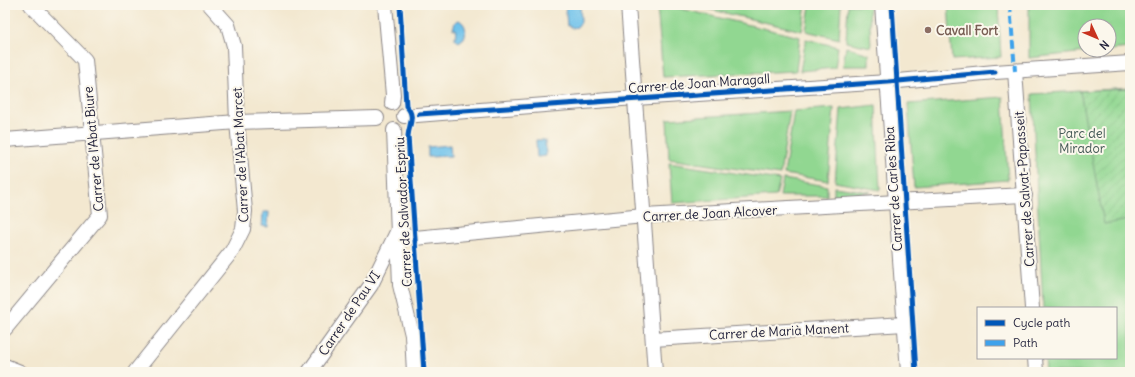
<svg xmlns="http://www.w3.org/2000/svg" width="1135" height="377" font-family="Delius,sans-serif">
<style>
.green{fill:#91d791;stroke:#5a7c66}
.garden{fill:url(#garden-furrows);stroke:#5a7c66}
.water{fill:#6fc2eb;stroke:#487293}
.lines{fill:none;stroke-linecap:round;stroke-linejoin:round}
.minor-casing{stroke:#8a8586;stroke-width:16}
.minor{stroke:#fff;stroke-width:14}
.quiet{stroke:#3ea2ec;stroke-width:4;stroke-dasharray:8 4;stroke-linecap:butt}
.cycleway-casing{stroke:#fbf7ec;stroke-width:8}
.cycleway{stroke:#0057b8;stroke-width:5}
.education-dot{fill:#8d6e63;stroke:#fbf7ec;stroke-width:1.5}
.labels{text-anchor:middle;stroke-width:4;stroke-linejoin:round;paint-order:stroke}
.education-label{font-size:13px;font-weight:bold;fill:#785e54;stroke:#fbf7ec;text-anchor:start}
.street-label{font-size:13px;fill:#22223b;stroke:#fbf7ec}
.park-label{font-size:13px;fill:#435855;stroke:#fbf7ec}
</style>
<defs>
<pattern id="garden-furrows" width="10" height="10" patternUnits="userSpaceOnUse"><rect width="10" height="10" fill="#91d791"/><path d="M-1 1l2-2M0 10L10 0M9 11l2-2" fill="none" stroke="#7db87e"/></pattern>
</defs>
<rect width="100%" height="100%" fill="#fbf7ec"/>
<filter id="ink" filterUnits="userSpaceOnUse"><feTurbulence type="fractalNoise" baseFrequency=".025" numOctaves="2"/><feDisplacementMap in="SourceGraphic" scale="8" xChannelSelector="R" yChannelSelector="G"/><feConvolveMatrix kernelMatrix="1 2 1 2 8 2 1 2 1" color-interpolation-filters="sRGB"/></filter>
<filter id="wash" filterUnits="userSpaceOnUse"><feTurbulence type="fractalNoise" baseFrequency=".012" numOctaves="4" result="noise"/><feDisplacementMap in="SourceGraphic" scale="16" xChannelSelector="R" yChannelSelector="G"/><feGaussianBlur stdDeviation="0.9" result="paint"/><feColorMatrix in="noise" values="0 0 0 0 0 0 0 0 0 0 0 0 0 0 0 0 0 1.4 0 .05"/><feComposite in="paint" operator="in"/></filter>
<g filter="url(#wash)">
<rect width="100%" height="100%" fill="#f3e8d0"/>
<g class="green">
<polygon points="657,5 665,5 800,37 796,71 663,77"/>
<polygon points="691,5 806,5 802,31"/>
<polygon points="810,5 841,5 839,39 806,31"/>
<polygon points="848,5 869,5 871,47 846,42"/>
<polygon points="948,5 998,5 1001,57 952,60"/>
<polygon points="1029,5 1130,5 1130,48 1109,50 1109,26 1085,26 1085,50 1106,50 1029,58"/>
<polygon points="806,39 838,47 835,68 800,71"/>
<polygon points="846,47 869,54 869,66 843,66"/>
<polygon points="1130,88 1130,372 1046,372 1045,358 1116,358 1116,308 1043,308 1032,94"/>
<polygon points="1003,97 1008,180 914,187 908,104"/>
<polygon points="876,105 880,190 835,182 841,109"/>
<polygon points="834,108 828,181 784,174 794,111"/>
<polygon points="790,111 780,175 669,159 667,119"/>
<polygon points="669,163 780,180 776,196 672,203"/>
<polygon points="783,179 827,186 827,196 780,196"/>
<polygon points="834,187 871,192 834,196"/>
</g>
<polygon class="garden" points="1130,89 1129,220 1104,224 1080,91"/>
<g class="water">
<polygon points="565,5 580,5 581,22 577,27 572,28 567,25"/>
<path d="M459 20C466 24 467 31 464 38L459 42 455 39 456 29H453L455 22Z"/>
<polygon points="536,140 545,140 546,156 537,157"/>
<polygon points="450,145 451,156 428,157 428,147"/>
<polygon points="263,212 269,212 268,227 262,226"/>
</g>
</g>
<g filter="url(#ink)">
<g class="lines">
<defs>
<g id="minor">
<polyline points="385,5 393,95 392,103"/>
<polyline points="628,5 655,372"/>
<polyline points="882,5 908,372"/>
<polyline points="1015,71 1032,308"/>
<polyline points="404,116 635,98 888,82 995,72 1130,63"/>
<polyline points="394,130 400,285 412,335 414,372"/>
<polyline points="5,140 237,122 377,118"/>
<polyline points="398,232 415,238 644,216 1025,195"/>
<polyline points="5,329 100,215 85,60 31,5"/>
<polyline points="653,339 905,324"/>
<polyline points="1035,358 1036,372"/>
<polyline points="5,366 20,372"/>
<polyline points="135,372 232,251 243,229 245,211 237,122 234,46 228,25 210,5"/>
<polyline points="309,372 371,285 397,232"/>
</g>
</defs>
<use href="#minor" class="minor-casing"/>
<use href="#minor" class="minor"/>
<polyline class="quiet" points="1010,5 1015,71"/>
<defs>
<g id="cycleway">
<path d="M400 5 406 106C416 116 409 124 408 136L424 372"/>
<polyline points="892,5 916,372"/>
<polyline points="419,114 888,82 995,72"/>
</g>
</defs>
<use href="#cycleway" class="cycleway-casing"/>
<use href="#cycleway" class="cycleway"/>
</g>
</g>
<circle class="education-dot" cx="928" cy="30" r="4"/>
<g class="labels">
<g class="education-label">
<text x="936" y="35">Cavall Fort</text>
</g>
<g class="street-label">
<text transform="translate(699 83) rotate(-4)" y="5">Carrer de Joan Maragall</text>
<text transform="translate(93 149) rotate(-95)" y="5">Carrer de l'Abat Biure</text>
<text transform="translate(240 155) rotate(-93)" y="5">Carrer de l'Abat Marcet</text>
<text transform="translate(893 189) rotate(-94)" y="5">Carrer de Carles Riba</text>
<text transform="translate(1024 189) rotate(-94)" y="5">Carrer de Salvat-Papasseit</text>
<text transform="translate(403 212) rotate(-93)" y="5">Carrer de Salvador Espriu</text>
<text transform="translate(710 213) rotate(-3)" y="5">Carrer de Joan Alcover</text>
<text transform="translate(349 313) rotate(-56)" y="5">Carrer de Pau VI</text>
<text transform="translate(779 331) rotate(-3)" y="5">Carrer de Marià Manent</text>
</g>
<g class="park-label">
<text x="1082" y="138">Parc del<tspan x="1082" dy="15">Mirador</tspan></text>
</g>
</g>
<rect width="1135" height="377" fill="none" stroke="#fbf7ec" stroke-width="20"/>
<rect x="977" y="307" width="140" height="52" fill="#fbf7ec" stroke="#a4a2a5"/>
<rect x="985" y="320" width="20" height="6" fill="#0057b8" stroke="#a4a2a5"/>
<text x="1013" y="327" font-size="12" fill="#22223b">Cycle path</text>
<rect x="985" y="340" width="20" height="6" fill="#3ea2ec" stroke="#a4a2a5"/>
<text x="1013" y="347" font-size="12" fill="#22223b">Path</text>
<g transform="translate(1097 38) rotate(134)"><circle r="19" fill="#fbf7ec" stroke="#a4a2a5"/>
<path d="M0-3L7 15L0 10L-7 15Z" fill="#c8321e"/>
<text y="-6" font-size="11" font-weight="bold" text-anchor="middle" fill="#22223b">N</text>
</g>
</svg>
